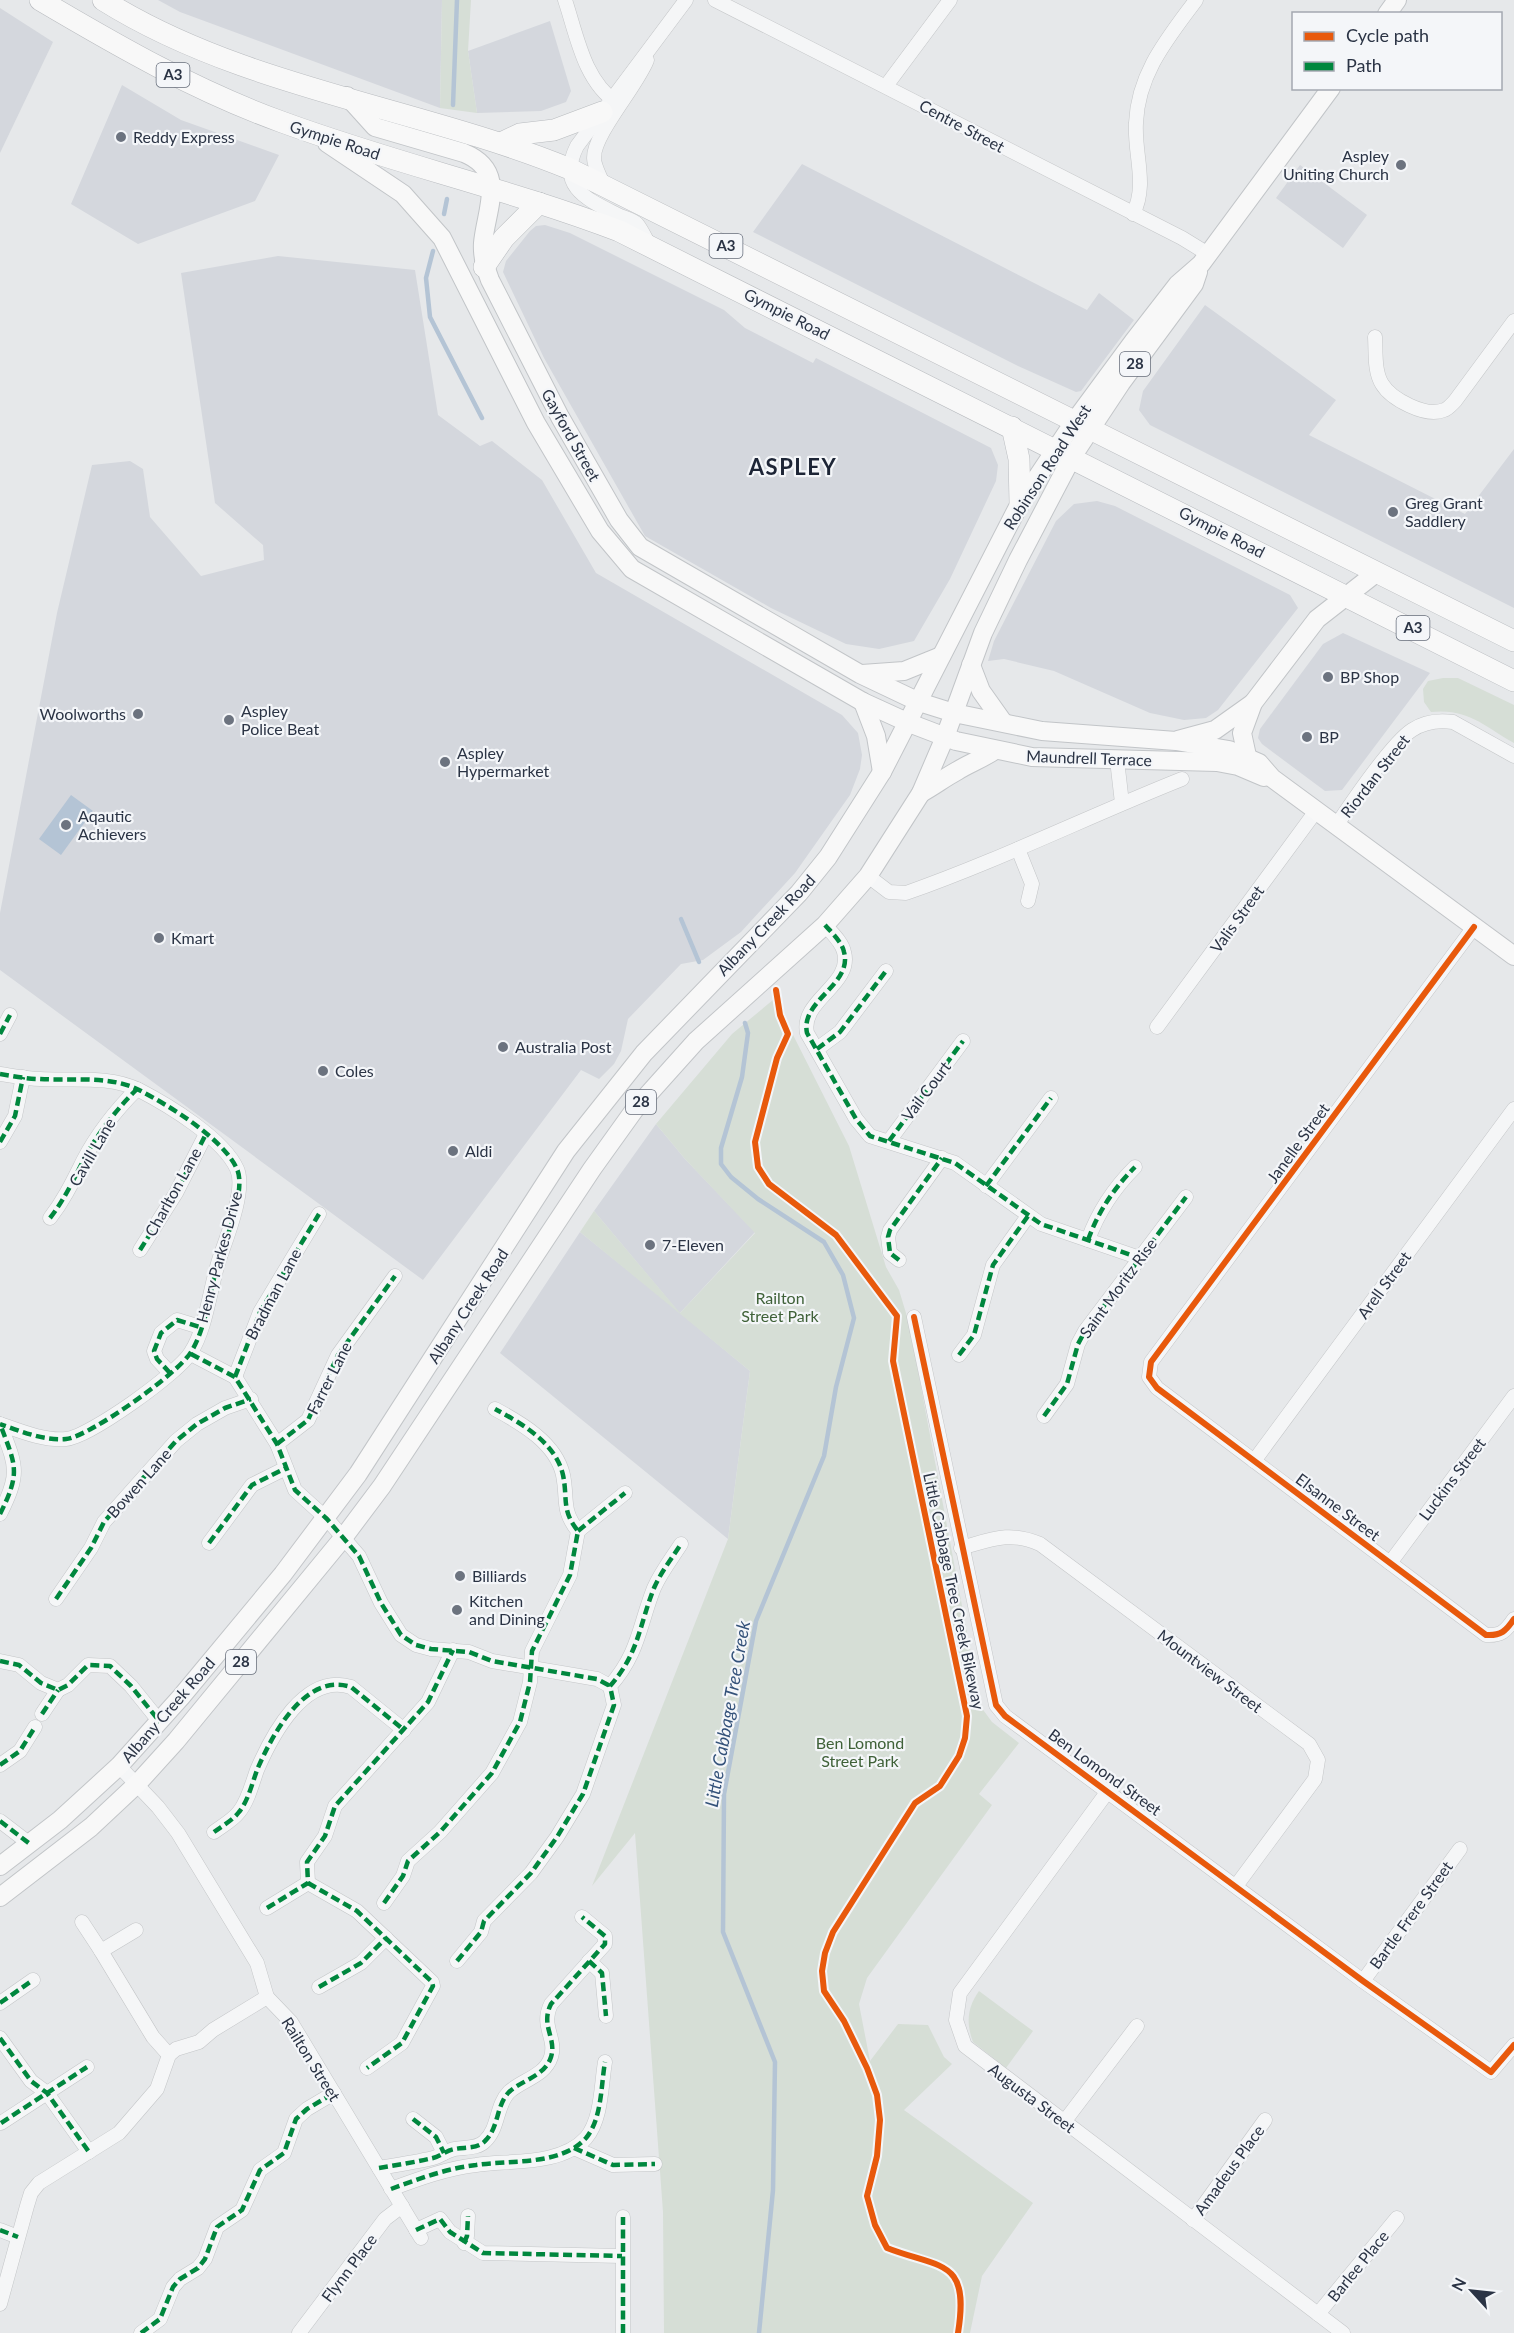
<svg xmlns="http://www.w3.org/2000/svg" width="1514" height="2333" font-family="Lato,sans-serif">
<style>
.built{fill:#d4d7dd}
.green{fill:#d6ded6}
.water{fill:#b4c4d5}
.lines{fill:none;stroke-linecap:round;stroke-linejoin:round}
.stream{stroke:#b4c4d5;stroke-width:4.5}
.minor-casing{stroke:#c4c6c8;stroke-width:15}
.major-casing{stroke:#c2c5c8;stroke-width:20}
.highway-casing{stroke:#b8bbbf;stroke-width:22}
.minor{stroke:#f5f6f7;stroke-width:14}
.major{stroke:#f8f8f8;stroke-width:18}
.highway{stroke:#f8f8f8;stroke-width:21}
.quiet{stroke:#00873e;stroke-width:4.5;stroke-dasharray:9 4.5;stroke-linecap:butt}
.cycleway-casing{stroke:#f4f6f9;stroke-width:10}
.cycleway{stroke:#e8590c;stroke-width:6}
.poi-dot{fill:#6c737f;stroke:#f4f6f9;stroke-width:2}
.labels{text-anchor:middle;stroke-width:4.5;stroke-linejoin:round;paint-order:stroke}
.shield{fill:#f4f6f9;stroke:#676e7b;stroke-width:1.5}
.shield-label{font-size:15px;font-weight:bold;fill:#2b3445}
.street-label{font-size:16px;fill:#2b3445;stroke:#f4f6f9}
.poi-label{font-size:16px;fill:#2b3445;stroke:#f4f6f9;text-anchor:start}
.park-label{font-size:16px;fill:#3f6138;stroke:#f4f6f9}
.water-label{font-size:18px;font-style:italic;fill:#34527a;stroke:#f4f6f9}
.district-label{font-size:22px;font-weight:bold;letter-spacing:1.5px;fill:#1d2536;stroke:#f4f6f9}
</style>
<rect width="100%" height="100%" fill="#e6e8ea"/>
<g class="built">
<polygon points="158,0 442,0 440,108 180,12"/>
<polygon points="0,8 53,42 0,153"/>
<polygon points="550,21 571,91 566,102 541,111 477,113 468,51"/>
<polygon points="122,85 181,120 279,155 255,201 138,244 71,204"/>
<polygon points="802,164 1087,310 1099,293 1134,320 1081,391 1076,392 1018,366 753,232"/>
<polygon points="1300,165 1367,215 1343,248 1276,198"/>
<polygon points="545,225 570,233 724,310 745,328 813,363 816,358 991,448 998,465 996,481 950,579 914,641 879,649 846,644 771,608 645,536 544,358 503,272 506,261 530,231 536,226"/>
<polygon points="278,256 415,270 438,415 480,446 492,441 542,480 596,573 842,715 858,733 862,755 860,769 850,795 795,873 741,932 703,960 681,964 628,1019 621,1051 614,1064 599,1079 581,1070 423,1280 0,970 0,913 57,613 92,465 130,461 143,469 150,517 201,576 264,560 263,545 215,503 181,273"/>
<polygon points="1205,305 1336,400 1309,435 1465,514 1514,449 1514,608 1150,425 1139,410 1143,391"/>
<polygon points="1097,501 1115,506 1290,595 1298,608 1218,710 1206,718 1184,720 1150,713 1054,671 1004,659 988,661 994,641 1056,521 1074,504"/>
<polygon points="1343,633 1430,673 1342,790 1325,791 1262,744 1258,738 1260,729 1323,644"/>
<polygon points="656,1124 685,1159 755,1232 680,1313 750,1371 728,1539 500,1353 580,1232 677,1310 594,1211"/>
</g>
<g class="green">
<polygon points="442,0 471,0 468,51 477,113 440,108"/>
<path d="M1443 678H1458L1514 705V743C1485 727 1469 708 1431 712L1424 702 1423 689 1428 681Z"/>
<polygon points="779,995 789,1027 849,1146 886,1267 899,1290 909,1323 981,1707 992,1722 1019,1743 979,1794 992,1805 867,1978 859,2004 870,2061 898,2024 928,2025 944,2057 952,2064 904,2110 1033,2203 982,2276 970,2333 664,2333 663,2212 635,1833 592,1886 728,1539 750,1371 580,1232 594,1211 680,1313 755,1233 685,1159 656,1124 732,1034"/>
<path d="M979 1991 1033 2031 1006 2068 973 2042C966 2023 967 2008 979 1991Z"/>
</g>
<polygon class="water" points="71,795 93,811 61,855 39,839"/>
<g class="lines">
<g class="stream">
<polyline points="453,105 457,0"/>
<polyline points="444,214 447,199"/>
<polyline points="433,251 426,278 430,317 482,418"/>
<polyline points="681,919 699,962"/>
<polyline points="745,1023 748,1033 742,1077 721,1148 721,1164 731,1177 758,1199 824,1242 843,1275 854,1318 836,1387 824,1456 756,1621 724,1794 723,1932 775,2062 773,2190 759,2333"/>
</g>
<defs>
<g id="minor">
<path d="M565 0C577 36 584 81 617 103"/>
<polyline points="715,0 1182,238 1208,254"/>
<polyline points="886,86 950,0"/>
<path d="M603 184C600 176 594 166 594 158 593 135 637 86 647 60"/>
<path d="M1133 214C1148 185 1134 154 1136 123 1138 73 1168 38 1196 0"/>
<path d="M649 244C645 238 642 230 637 224 633 220 625 218 620 216 589 200 556 188 577 146L686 0"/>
<path d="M1375 337C1376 352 1374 371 1382 384 1391 399 1426 418 1444 410 1448 409 1452 404 1455 401L1514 321"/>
<polyline points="1117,760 1122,803"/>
<path d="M1336 826C1352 802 1391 744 1412 730 1424 722 1439 720 1453 722L1514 756"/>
<polyline points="1018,849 1032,884 1028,901"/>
<path d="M868 876 889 892 906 893C1000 860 1089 816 1182 779"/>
<path d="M825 925C832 933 842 942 844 952 853 985 800 1000 807 1033L856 1119 870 1136 955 1163 1041 1224 1140 1258"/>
<path d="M1474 927 1151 1362 1149 1377 1157 1388 1486 1635C1501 1636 1506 1631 1514 1619"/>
<polyline points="1157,1027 1316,811"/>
<polyline points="0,1034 10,1015"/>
<polyline points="817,1049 840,1032 886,971"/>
<path d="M0 1074C13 1076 27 1079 40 1079 72 1081 110 1075 139 1090 168 1105 223 1138 237 1169 246 1189 227 1237 220 1257 210 1286 207 1327 191 1352 179 1373 89 1437 66 1439 44 1441 20 1431 0 1424"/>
<polyline points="889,1141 963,1041"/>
<polyline points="0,1142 15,1116 23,1077"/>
<polyline points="986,1186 1051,1098"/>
<path d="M50 1218C64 1200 73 1181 83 1161 97 1134 116 1110 137 1089"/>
<path d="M1088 1240C1098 1212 1114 1188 1135 1167"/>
<polyline points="140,1250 176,1193 206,1134"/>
<polyline points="899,1260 890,1253 888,1237 890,1230 942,1158"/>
<polyline points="914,1317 996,1705 1005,1716 1363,1981 1491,2072 1514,2045"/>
<polyline points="191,1354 235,1377 277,1444 295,1490 327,1519 359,1556 381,1603 401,1635 416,1645 431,1649 469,1652 492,1661 597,1679 610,1686"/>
<polyline points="959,1355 974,1335 993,1265 1028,1216"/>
<polyline points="170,1373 157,1359 154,1351 161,1333 177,1320 200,1327"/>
<polyline points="235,1377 260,1312 319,1214"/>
<polyline points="1044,1416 1067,1384 1078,1344 1085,1331 1186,1197"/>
<polyline points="277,1444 308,1420 338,1355 395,1276"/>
<polyline points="1254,1461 1514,1109"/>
<path d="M0 1514C21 1472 16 1466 0 1424"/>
<polyline points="578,1531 625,1493"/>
<polyline points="209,1543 252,1485 286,1468"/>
<path d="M961 1548C993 1539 1009 1531 1040 1544L1309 1744 1318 1760 1315 1779 1236 1886"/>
<polyline points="1390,1563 1514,1396"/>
<polyline points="56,1599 91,1548 104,1522 176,1441 197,1424 225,1408 251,1399"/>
<polyline points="0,1661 19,1665 41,1683 58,1690 68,1685 88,1665 110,1666 131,1686 160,1722"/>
<polyline points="42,1714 58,1690"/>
<polyline points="0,1765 20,1751 35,1727"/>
<polyline points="119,1766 158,1807 178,1833 257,1963 267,1997 291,2022 421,2238"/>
<polyline points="1108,1791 960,1993 956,2020 965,2046 1343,2333"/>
<polyline points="0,1821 30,1844"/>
<path d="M214 1832C222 1826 233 1820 239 1812 248 1801 252 1784 257 1770 272 1735 305 1672 351 1687L404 1730"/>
<polyline points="308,1883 357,1911 432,1982 433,1986 402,2043 367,2068"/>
<path d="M384 1903 403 1876 408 1861 440 1832 492 1773 520 1722 530 1682 532 1651 570 1575 578 1531C561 1510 568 1499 563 1475 556 1443 521 1423 495 1409"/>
<polyline points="267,1908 308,1883 307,1862 325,1836 335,1806 428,1702 453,1650"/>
<polyline points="82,1922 101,1951 136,1930"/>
<polyline points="101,1951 153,2037 169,2055"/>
<path d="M457 1961 481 1932 484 1921 531 1873 557 1837 583 1794 614 1705 610 1686C639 1653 639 1626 654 1588 661 1572 672 1558 681 1544"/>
<polyline points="589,1961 602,1973 606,2016"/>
<polyline points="1363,1981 1460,1849"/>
<polyline points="319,1987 361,1963 386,1938"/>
<polyline points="0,2003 33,1980"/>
<polyline points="0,2038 31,2081 47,2093 89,2152"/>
<polyline points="413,2119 436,2137 444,2153"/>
<polyline points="1064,2122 1137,2026"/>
<polyline points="1,2123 87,2067"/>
<polyline points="574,2148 613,2165 655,2164"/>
<path d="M379 2168C397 2165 416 2162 433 2158 441 2156 447 2150 455 2149 464 2147 478 2149 485 2141 499 2128 496 2105 509 2092 522 2080 545 2076 551 2057 557 2038 540 2026 551 2004L605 1944V1936L582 1917"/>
<path d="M391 2189C418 2179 448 2168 476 2165 509 2160 561 2166 586 2138 602 2119 601 2085 605 2062"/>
<polyline points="1193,2220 1265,2120"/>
<polyline points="0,2230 18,2237"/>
<polyline points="416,2230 440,2219 450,2232 483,2253 622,2256"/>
<polyline points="464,2243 467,2236 468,2216"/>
<polyline points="0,2304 27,2206 31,2193 39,2183 119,2133 157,2089 169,2055 176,2049 199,2042 213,2030 267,1997"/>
<polyline points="1318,2314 1397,2218"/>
<polyline points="141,2333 160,2319 173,2287 180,2279 198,2268 205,2259 217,2227 242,2210 260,2170 284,2153 296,2119 307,2109 334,2093"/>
<polyline points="299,2333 385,2219 402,2206"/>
<polyline points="623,2333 623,2217"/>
</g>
<g id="major">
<polyline points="1387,14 1397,0"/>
<path d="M347 96 375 127 464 153C508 171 486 209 483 243 482 256 485 267 490 280L560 417 619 520 640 547 860 674 919 702 954 713 1042 731 1176 741 1229 750 1259 763 1272 778 1514 956"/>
<polyline points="327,143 403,194 442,238 536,423 600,531 632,569 863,702 909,723 956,741 1032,757 1217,762 1238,766 1264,777"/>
<polyline points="971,665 981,691 1003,722"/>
<polyline points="862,674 904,671 941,656"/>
<polyline points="863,702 876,736 882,772"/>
<polyline points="1178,740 1215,730 1253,703"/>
<polyline points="1247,756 1242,733 1253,703 1317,619 1376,573"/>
<path d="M921 793C934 786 944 778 957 771 970 763 982 759 995 750"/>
<polyline points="0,1866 60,1820 119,1766 181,1697 283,1574 358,1474 566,1151 644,1053 799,893 828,857 882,772 1020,503 1074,422 1133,342 1178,284 1201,264 1331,88"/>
<polyline points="0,1897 91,1827 137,1784 176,1741 343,1538 382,1486 592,1169 635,1109 696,1041 825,925 868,876 921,793 945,737 983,633 1018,560 1072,457 1121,383 1194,284 1198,272"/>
</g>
<g id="highway">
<path d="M40 0C118 46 196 91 282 122 393 163 509 189 619 231L1514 681"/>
<path d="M103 0C243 88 419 107 570 169L1514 641"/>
<polyline points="501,143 520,134 554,130 602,112"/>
<polyline points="484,267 504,238 539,203"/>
<polyline points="1012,427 1019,459 1020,503"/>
</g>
</defs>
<use href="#minor" class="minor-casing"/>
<use href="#major" class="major-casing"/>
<use href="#highway" class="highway-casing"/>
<use href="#minor" class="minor"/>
<use href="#major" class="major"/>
<use href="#highway" class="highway"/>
<g class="quiet">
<path d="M825 925C832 933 842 942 844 952 853 985 800 1000 807 1033L856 1119 870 1136 955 1163 1041 1224 1140 1258"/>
<polyline points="0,1034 10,1015"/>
<polyline points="817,1049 840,1032 886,971"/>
<path d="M0 1074C13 1076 27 1079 40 1079 72 1081 110 1075 139 1090 168 1105 223 1138 237 1169 246 1189 227 1237 220 1257 210 1286 207 1327 191 1352 179 1373 89 1437 66 1439 44 1441 20 1431 0 1424"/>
<polyline points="889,1141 963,1041"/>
<polyline points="0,1142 15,1116 23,1077"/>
<polyline points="986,1186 1051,1098"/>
<path d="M50 1218C64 1200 73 1181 83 1161 97 1134 116 1110 137 1089"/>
<path d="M1088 1240C1098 1212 1114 1188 1135 1167"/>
<polyline points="140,1250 176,1193 206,1134"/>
<polyline points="899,1260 890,1253 888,1237 890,1230 942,1158"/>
<polyline points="191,1354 235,1377 277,1444 295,1490 327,1519 359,1556 381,1603 401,1635 416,1645 431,1649 469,1652 492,1661 597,1679 610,1686"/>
<polyline points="959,1355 974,1335 993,1265 1028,1216"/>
<polyline points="170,1373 157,1359 154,1351 161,1333 177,1320 200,1327"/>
<polyline points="235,1377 260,1312 319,1214"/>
<polyline points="1044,1416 1067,1384 1078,1344 1085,1331 1186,1197"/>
<polyline points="277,1444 308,1420 338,1355 395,1276"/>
<path d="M0 1514C21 1472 16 1466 0 1424"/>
<polyline points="578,1531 625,1493"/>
<polyline points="209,1543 252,1485 286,1468"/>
<polyline points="56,1599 91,1548 104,1522 176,1441 197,1424 225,1408 251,1399"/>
<polyline points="0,1661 19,1665 41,1683 58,1690 68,1685 88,1665 110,1666 131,1686 160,1722"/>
<polyline points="42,1714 58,1690"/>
<polyline points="0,1765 20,1751 35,1727"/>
<polyline points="0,1821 30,1844"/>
<path d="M214 1832C222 1826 233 1820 239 1812 248 1801 252 1784 257 1770 272 1735 305 1672 351 1687L404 1730"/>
<polyline points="308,1883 357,1911 432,1982 433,1986 402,2043 367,2068"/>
<path d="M384 1903 403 1876 408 1861 440 1832 492 1773 520 1722 530 1682 532 1651 570 1575 578 1531C561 1510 568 1499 563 1475 556 1443 521 1423 495 1409"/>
<polyline points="267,1908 308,1883 307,1862 325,1836 335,1806 428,1702 453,1650"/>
<path d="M457 1961 481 1932 484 1921 531 1873 557 1837 583 1794 614 1705 610 1686C639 1653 639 1626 654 1588 661 1572 672 1558 681 1544"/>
<polyline points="589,1961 602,1973 606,2016"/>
<polyline points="319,1987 361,1963 386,1938"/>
<polyline points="0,2003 33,1980"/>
<polyline points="0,2038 31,2081 47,2093 89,2152"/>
<polyline points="413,2119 436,2137 444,2153"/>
<polyline points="1,2123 87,2067"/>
<polyline points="574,2148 613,2165 655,2164"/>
<path d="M379 2168C397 2165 416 2162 433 2158 441 2156 447 2150 455 2149 464 2147 478 2149 485 2141 499 2128 496 2105 509 2092 522 2080 545 2076 551 2057 557 2038 540 2026 551 2004L605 1944V1936L582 1917"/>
<path d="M391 2189C418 2179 448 2168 476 2165 509 2160 561 2166 586 2138 602 2119 601 2085 605 2062"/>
<polyline points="0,2230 18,2237"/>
<polyline points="416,2230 440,2219 450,2232 483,2253 622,2256"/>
<polyline points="464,2243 467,2236 468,2216"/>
<polyline points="141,2333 160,2319 173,2287 180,2279 198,2268 205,2259 217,2227 242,2210 260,2170 284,2153 296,2119 307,2109 334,2093"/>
<polyline points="623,2333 623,2217"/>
</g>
<defs>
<g id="cycleway">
<path d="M1474 927 1151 1362 1149 1377 1157 1388 1486 1635C1501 1636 1506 1631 1514 1619"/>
<path d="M776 990 780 1015 788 1034 777 1058 755 1142 758 1167 769 1184 836 1235 897 1316 893 1361 967 1716 965 1738 959 1756 940 1786 915 1803 833 1932 825 1953 822 1971 824 1991 844 2021 867 2068 877 2095 880 2120 877 2156 867 2196 875 2225 887 2248C941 2269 970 2258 958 2333"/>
<polyline points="914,1317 996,1705 1005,1716 1363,1981 1491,2072 1514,2045"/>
</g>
</defs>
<use href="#cycleway" class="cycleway-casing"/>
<use href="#cycleway" class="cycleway"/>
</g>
<g class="poi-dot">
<circle cx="121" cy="137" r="6"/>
<circle cx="1401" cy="165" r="6"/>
<circle cx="1393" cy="512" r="6"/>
<circle cx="1328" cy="677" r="6"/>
<circle cx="138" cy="714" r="6"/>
<circle cx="229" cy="720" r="6"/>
<circle cx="1307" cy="737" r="6"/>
<circle cx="445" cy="762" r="6"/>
<circle cx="66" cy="825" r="6"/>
<circle cx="159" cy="938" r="6"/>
<circle cx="503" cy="1047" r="6"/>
<circle cx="323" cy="1071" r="6"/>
<circle cx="453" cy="1151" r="6"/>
<circle cx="650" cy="1245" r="6"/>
<circle cx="460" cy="1576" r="6"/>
<circle cx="457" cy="1610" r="6"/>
</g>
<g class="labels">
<g class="shield">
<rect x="156.5" y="63" width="33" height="24" rx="4.5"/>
<rect x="709.5" y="234" width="33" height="24" rx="4.5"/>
<rect x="1120" y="352" width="30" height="24" rx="4.5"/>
<rect x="1396.5" y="616" width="33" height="24" rx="4.5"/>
<rect x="626" y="1090" width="30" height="24" rx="4.5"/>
<rect x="226" y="1650" width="30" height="24" rx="4.5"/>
</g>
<g class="shield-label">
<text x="173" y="80">A3</text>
<text x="726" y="251">A3</text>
<text x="1135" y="369">28</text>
<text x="1413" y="633">A3</text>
<text x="641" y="1107">28</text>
<text x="241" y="1667">28</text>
</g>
<g class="street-label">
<text transform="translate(962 126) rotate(28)" y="6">Centre Street</text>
<text transform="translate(335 140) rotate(18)" y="6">Gympie Road</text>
<text transform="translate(787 314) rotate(27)" y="6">Gympie Road</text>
<text transform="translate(571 435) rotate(61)" y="6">Gayford Street</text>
<text transform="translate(1047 467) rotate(-57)" y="6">Robinson Road West</text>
<text transform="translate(1222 532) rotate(27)" y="6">Gympie Road</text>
<text transform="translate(1089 758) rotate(2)" y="6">Maundrell Terrace</text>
<text transform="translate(1375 776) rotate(-52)" y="6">Riordan Street</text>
<text transform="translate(1237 919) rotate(-54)" y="6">Valis Street</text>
<text transform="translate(766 925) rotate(-46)" y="6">Albany Creek Road</text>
<text transform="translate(926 1091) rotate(-53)" y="6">Vail Court</text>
<text transform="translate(1298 1143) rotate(-54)" y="6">Janelle Street</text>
<text transform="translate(92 1152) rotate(-60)" y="6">Cavill Lane</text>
<text transform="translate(173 1192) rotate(-61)" y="6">Charlton Lane</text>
<text transform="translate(219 1257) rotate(-75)" y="6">Henry Parkes Drive</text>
<text transform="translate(1384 1285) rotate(-54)" y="6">Arell Street</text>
<text transform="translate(1118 1288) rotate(-54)" y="6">Saint Moritz Rise</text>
<text transform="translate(273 1294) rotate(-62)" y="6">Bradman Lane</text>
<text transform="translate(468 1306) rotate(-57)" y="6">Albany Creek Road</text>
<text transform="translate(329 1378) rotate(-63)" y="6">Farrer Lane</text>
<text transform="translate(1452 1479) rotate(-53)" y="6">Luckins Street</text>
<text transform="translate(139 1483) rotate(-48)" y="6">Bowen Lane</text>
<text transform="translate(1338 1507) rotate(37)" y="6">Elsanne Street</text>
<text transform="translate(954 1591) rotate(78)" y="6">Little Cabbage Tree Creek Bikeway</text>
<text transform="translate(1210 1671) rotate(37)" y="6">Mountview Street</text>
<text transform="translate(168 1710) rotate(-49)" y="6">Albany Creek Road</text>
<text transform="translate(1105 1772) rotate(36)" y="6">Ben Lomond Street</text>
<text transform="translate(1411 1915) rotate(-54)" y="6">Bartle Frere Street</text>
<text transform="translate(311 2059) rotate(58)" y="6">Railton Street</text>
<text transform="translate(1032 2098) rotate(37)" y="6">Augusta Street</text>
<text transform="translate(1229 2170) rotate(-54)" y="6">Amadeus Place</text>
<text transform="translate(1358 2266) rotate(-51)" y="6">Barlee Place</text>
<text transform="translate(349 2268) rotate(-53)" y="6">Flynn Place</text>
</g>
<g class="poi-label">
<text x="133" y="143">Reddy Express</text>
<text x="1389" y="162" text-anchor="end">Aspley<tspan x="1389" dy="18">Uniting Church</tspan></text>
<text x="1405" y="509">Greg Grant<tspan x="1405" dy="18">Saddlery</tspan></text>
<text x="1340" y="683">BP Shop</text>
<text x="241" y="717">Aspley<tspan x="241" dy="18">Police Beat</tspan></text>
<text x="126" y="720" text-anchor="end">Woolworths</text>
<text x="1319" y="743">BP</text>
<text x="457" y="759">Aspley<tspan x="457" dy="18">Hypermarket</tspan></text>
<text x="78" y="822">Aqautic<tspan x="78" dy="18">Achievers</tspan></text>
<text x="171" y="944">Kmart</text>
<text x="515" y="1053">Australia Post</text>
<text x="335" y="1077">Coles</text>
<text x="465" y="1157">Aldi</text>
<text x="662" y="1251">7-Eleven</text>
<text x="472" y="1582">Billiards</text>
<text x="469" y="1607">Kitchen<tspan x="469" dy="18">and Dining</tspan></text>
</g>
<g class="park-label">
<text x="780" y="1304">Railton<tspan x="780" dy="18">Street Park</tspan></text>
<text x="860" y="1749">Ben Lomond<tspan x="860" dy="18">Street Park</tspan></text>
</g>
<g class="water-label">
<text transform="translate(728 1714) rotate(-80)" y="6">Little Cabbage Tree Creek</text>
</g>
<g class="district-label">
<text x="793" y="475">ASPLEY</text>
</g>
</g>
<rect x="1292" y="12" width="210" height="78" fill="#f4f6f9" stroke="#a4a8b1" stroke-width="1.5"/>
<rect x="1304" y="32" width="30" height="9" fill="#e8590c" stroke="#a4a8b1" stroke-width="1.5"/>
<text x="1346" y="42" font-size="18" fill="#2b3445">Cycle path</text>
<rect x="1304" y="62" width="30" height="9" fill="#00873e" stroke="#a4a8b1" stroke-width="1.5"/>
<text x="1346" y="72" font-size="18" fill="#2b3445">Path</text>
<g transform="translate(1472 2291) rotate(297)" stroke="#f4f6f9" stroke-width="4.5" paint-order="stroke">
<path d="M0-4.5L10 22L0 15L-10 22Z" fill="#2b3445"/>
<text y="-9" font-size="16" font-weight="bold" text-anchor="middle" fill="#2b3445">N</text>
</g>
</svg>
